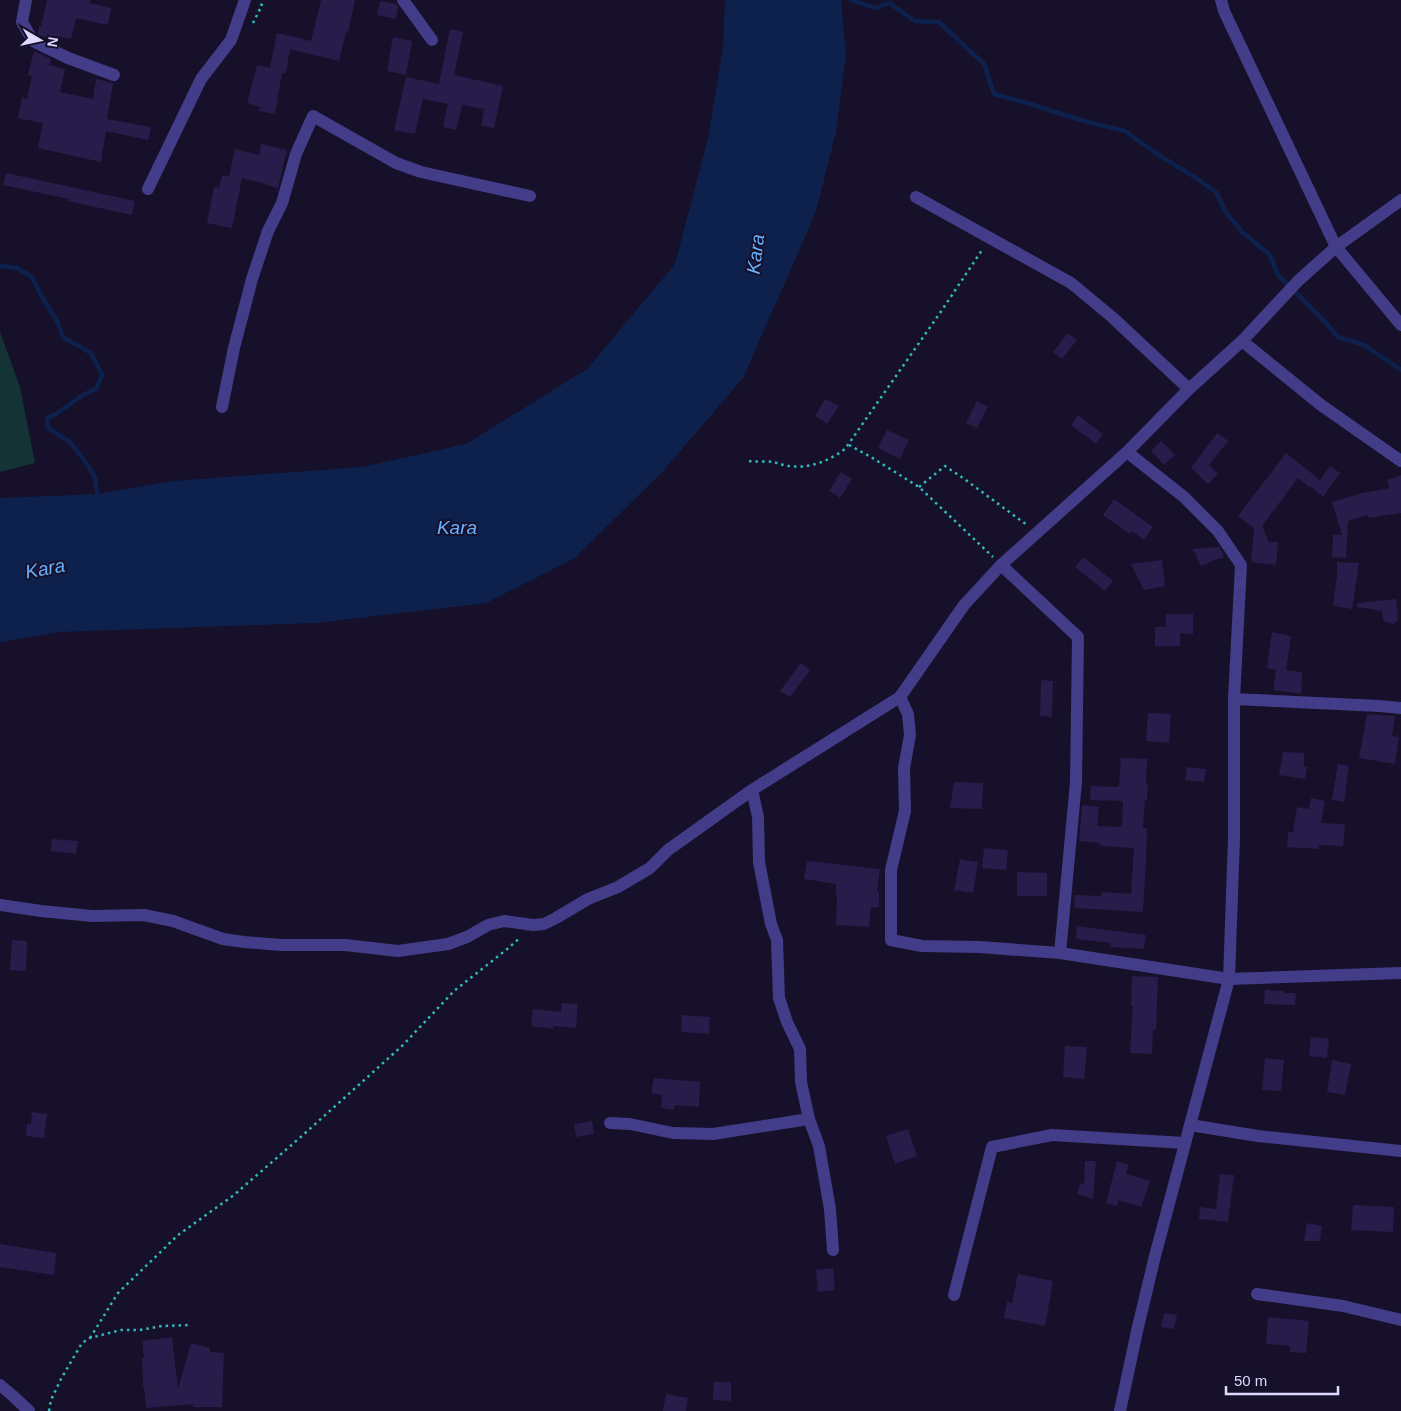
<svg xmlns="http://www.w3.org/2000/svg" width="1401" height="1411" font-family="Arial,sans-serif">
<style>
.green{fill:#133334}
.water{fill:#0d214c}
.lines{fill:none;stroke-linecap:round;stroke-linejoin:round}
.stream{stroke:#0d214c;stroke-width:4.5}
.building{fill:#281c4b}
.path{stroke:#30bcbb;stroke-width:2.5;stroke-dasharray:2.5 4;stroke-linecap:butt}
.minor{stroke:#433c88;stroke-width:12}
.labels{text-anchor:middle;stroke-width:4;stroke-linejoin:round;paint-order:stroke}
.water-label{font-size:19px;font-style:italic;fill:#67b1ff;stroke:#16102a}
</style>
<rect width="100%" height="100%" fill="#16102a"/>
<polygon class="green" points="0,332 20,387 35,463 0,472"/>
<polygon class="water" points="725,0 841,0 846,55 836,132 816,212 743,378 663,471 575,558 486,603 316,623 59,632 0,642 0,498 98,494 173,481 362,467 466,444 587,369 675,264 708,138 723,47"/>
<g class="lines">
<g class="stream">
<polyline points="851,0 875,8 889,3 915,21 939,22 984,64 994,94 1027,103 1084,121 1125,131 1157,154 1193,176 1216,192 1225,211 1242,232 1270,255 1278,275 1326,323 1338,337 1364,345 1401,370"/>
<polyline points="0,267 1,266 17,268 32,277 43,299 57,321 63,337 91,353 102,375 96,389 83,395 56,414 47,418 48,428 70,442 89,467 95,478 98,498"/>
</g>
</g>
<g class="building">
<polygon points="47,0 90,0 90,3 111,8 108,25 76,18 71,39 56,36 55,42 39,35 38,33 39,26 41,26"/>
<polygon points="321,0 355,0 348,33 346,33 339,61 290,49 286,73 282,73 275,114 259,111 260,107 247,103 257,65 270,68 277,33 311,41"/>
<polygon points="380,1 396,4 398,7 396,19 377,15"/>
<polygon points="450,29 463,32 454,75 503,86 494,128 481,126 484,109 462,105 456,130 443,127 448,104 423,99 415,134 394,130 406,77 439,84"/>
<polygon points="393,37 412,41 406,75 387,71"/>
<polygon points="34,51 51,59 49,65 65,69 60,92 93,99 96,79 113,83 107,119 151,127 148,140 106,131 101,162 38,148 43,123 18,118 22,97 27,99 32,76 28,75"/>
<polygon points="261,144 287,150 278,188 265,185 266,184 242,178 232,228 207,223 214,187 219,188 222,175 229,177 235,149 259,155"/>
<polygon points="6,173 135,201 132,215 68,201 69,199 3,185"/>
<polygon points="1068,333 1077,340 1062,359 1053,352"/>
<polygon points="825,399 839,406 827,424 815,416"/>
<polygon points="977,401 988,407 977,428 966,423"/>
<polygon points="1078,415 1103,434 1096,444 1071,425"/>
<polygon points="887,430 909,440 900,459 878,448"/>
<polygon points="1217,433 1228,441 1209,465 1218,474 1208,484 1191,468"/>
<polygon points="1161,441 1175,455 1164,465 1151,451"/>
<polygon points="1286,453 1320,480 1330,466 1340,473 1323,497 1310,486 1309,487 1298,478 1262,526 1269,542 1278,542 1276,565 1251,562 1254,528 1238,516"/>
<polygon points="841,472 852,479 840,498 829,491"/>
<polygon points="1401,475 1401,513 1369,518 1368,515 1348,521 1346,558 1332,557 1333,535 1342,535 1332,502 1362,493 1390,488 1387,480"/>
<polygon points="1114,499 1153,527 1144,540 1132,531 1130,534 1103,515"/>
<polygon points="1219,547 1223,553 1224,558 1217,559 1201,566 1193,549"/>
<polygon points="1083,557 1113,581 1105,591 1075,567"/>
<polygon points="1162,560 1165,586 1144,590 1131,564"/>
<polygon points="1337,562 1359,563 1352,609 1333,606 1337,576"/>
<polygon points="1396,599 1398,617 1397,621 1393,624 1386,622 1383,619 1382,611 1357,607 1357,603"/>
<polygon points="1166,614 1193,614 1193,634 1180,633 1180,646 1155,646 1155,627 1166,627"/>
<polygon points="1272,632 1291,636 1286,670 1302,672 1301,694 1273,690 1276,670 1267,668"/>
<polygon points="801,663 810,670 790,697 780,691"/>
<polygon points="1041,680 1053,681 1052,717 1040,716"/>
<polygon points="1148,713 1171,714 1169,743 1146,741"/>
<polygon points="1367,714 1395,716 1392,736 1399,737 1395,764 1359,758"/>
<polygon points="1283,752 1304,753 1304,767 1307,767 1305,779 1279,775"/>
<polygon points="1121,758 1147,759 1146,784 1148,784 1147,800 1145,800 1143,828 1147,828 1146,859 1143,912 1074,908 1075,895 1101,896 1102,892 1131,894 1134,848 1100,846 1100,843 1079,841 1082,805 1099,807 1097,826 1122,827 1123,801 1090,800 1091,786 1119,787"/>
<polygon points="1338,764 1349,766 1344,802 1332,800"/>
<polygon points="1187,767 1206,769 1204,782 1185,780"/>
<polygon points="954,782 983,783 982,809 950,808"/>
<polygon points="1311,798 1325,801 1321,823 1345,824 1343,846 1319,845 1319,849 1287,847 1288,832 1293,832 1297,807 1309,809"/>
<polygon points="52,839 78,841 76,854 51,851"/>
<polygon points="984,848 1008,850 1006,870 982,868"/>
<polygon points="960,859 978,862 973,893 954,890"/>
<polygon points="807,861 880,869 877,892 879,892 879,907 871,907 869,927 836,925 837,897 836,897 836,884 804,879"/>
<polygon points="1017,872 1047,873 1047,896 1017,896"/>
<polygon points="1077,926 1146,935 1144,949 1110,947 1111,943 1076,939"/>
<polygon points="12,940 27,941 26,971 10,970"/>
<polygon points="1132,976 1158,977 1156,1030 1153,1030 1152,1054 1130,1053 1133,1006 1131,1006"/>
<polygon points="1265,990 1284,991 1284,993 1296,993 1295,1005 1264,1004"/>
<polygon points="562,1003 578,1004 576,1028 553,1026 553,1029 531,1026 533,1009 561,1012"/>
<polygon points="682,1015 710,1017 709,1034 681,1032"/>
<polygon points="1311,1037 1329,1039 1327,1058 1309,1056"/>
<polygon points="1065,1046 1087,1047 1084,1079 1063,1077"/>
<polygon points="1265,1058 1284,1060 1281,1091 1262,1090"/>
<polygon points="1332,1060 1351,1064 1345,1095 1327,1092"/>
<polygon points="654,1078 700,1082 699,1107 675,1105 674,1110 661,1108 662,1095 651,1093"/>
<polygon points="32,1112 47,1114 44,1138 26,1136 27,1124 31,1124"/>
<polygon points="592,1121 594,1134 576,1137 574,1124"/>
<polygon points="908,1129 917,1156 895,1164 886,1136"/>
<polygon points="1085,1161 1096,1161 1093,1199 1077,1194 1080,1183 1084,1184"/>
<polygon points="1117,1161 1129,1165 1126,1174 1150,1181 1141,1207 1119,1200 1117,1206 1106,1203"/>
<polygon points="1220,1174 1234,1175 1228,1222 1199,1219 1200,1207 1216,1209"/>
<polygon points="1353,1205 1394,1207 1393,1232 1351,1230"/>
<polygon points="1307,1223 1322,1226 1320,1241 1304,1241"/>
<polygon points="0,1244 56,1253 54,1275 0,1267"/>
<polygon points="833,1268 835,1290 818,1292 816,1270"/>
<polygon points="1018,1274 1053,1281 1045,1326 1004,1318 1007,1302 1012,1303"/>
<polygon points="1164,1313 1177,1315 1174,1329 1161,1327"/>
<polygon points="1268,1317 1309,1321 1306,1353 1290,1352 1290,1346 1266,1344"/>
<polygon points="172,1337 178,1389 191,1343 210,1348 210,1352 224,1353 222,1407 193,1407 193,1404 146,1408 144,1387 143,1387 142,1358 144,1358 142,1341"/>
<polygon points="714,1382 731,1382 731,1401 713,1400"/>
<polygon points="666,1394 688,1398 686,1411 663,1411"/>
</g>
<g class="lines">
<g class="path">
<polyline points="253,23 262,5 258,3"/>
<polyline points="849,445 871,457 919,487 993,557"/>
<path d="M749 461C757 462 766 461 773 462 779 463 784 466 789 466 809 469 829 461 845 449L940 313 982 250"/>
<polyline points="919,487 945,466 963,478 1027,525"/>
<polyline points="90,1338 118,1293 178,1235 234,1195 303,1135 362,1082 403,1045 454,991 506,950 521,937"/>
<polyline points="49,1411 51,1400 61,1379 82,1343 90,1338 121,1330 140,1330 162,1326 191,1325"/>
</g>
<g class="minor">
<polyline points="26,0 22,22 33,41 68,58 114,75"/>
<polyline points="403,0 432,40"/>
<polyline points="1221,0 1224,11 1336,247 1401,325"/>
<polyline points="148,189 201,79 231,40 245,0"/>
<polyline points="916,197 1071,283 1112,317 1189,389"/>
<polyline points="1242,341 1321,405 1401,461"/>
<polyline points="222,407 234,348 252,279 268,231 282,203 296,154 313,116 396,163 421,172 530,196"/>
<polyline points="1001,565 1078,637 1076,782 1060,953"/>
<polyline points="900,697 908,714 910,735 904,768 905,811 891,870 891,940 922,946 979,947 1060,953 1229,979 1401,973"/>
<polyline points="1234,699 1379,706 1401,708"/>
<polyline points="752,790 758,817 759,862 771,924 777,940 779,998 787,1022 800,1049 801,1082 809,1119 819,1146 830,1209 833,1250"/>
<polyline points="0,905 41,911 92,916 144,915 173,921 223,939 244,942 282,945 345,945 398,951 448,944 467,937 488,925 504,921 533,925 544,924 556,918 588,899 618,887 650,868 668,850 752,790 900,697 964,605 1001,565 1127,452 1189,389 1242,341 1299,280 1336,247 1401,200"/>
<polyline points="610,1123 630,1124 673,1133 713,1134 809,1119"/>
<polyline points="1190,1125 1258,1136 1401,1151"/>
<polyline points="1257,1294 1343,1306 1401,1320"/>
<polyline points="954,1295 992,1147 1052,1135 1185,1143"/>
<polyline points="0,1385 13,1396 29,1411"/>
<polyline points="1120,1411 1137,1331 1155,1256 1229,979 1234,838 1234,699 1241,565 1218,531 1184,497 1127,452"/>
</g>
</g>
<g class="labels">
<g class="water-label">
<text transform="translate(755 254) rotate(-83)" y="7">Kara</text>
<text x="457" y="534">Kara</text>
<text transform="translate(45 568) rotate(-10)" y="7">Kara</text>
</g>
</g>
<g transform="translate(40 40) rotate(99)" stroke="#16102a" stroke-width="4" paint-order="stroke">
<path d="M0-4L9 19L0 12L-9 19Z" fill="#dfd9ff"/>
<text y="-8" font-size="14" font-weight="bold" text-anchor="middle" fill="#dfd9ff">N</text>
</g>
<path d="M1226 1386v8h112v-8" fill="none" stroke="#dfd9ff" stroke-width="2.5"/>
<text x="1234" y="1386" font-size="15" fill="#dfd9ff" stroke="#16102a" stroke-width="4" paint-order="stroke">50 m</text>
</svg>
